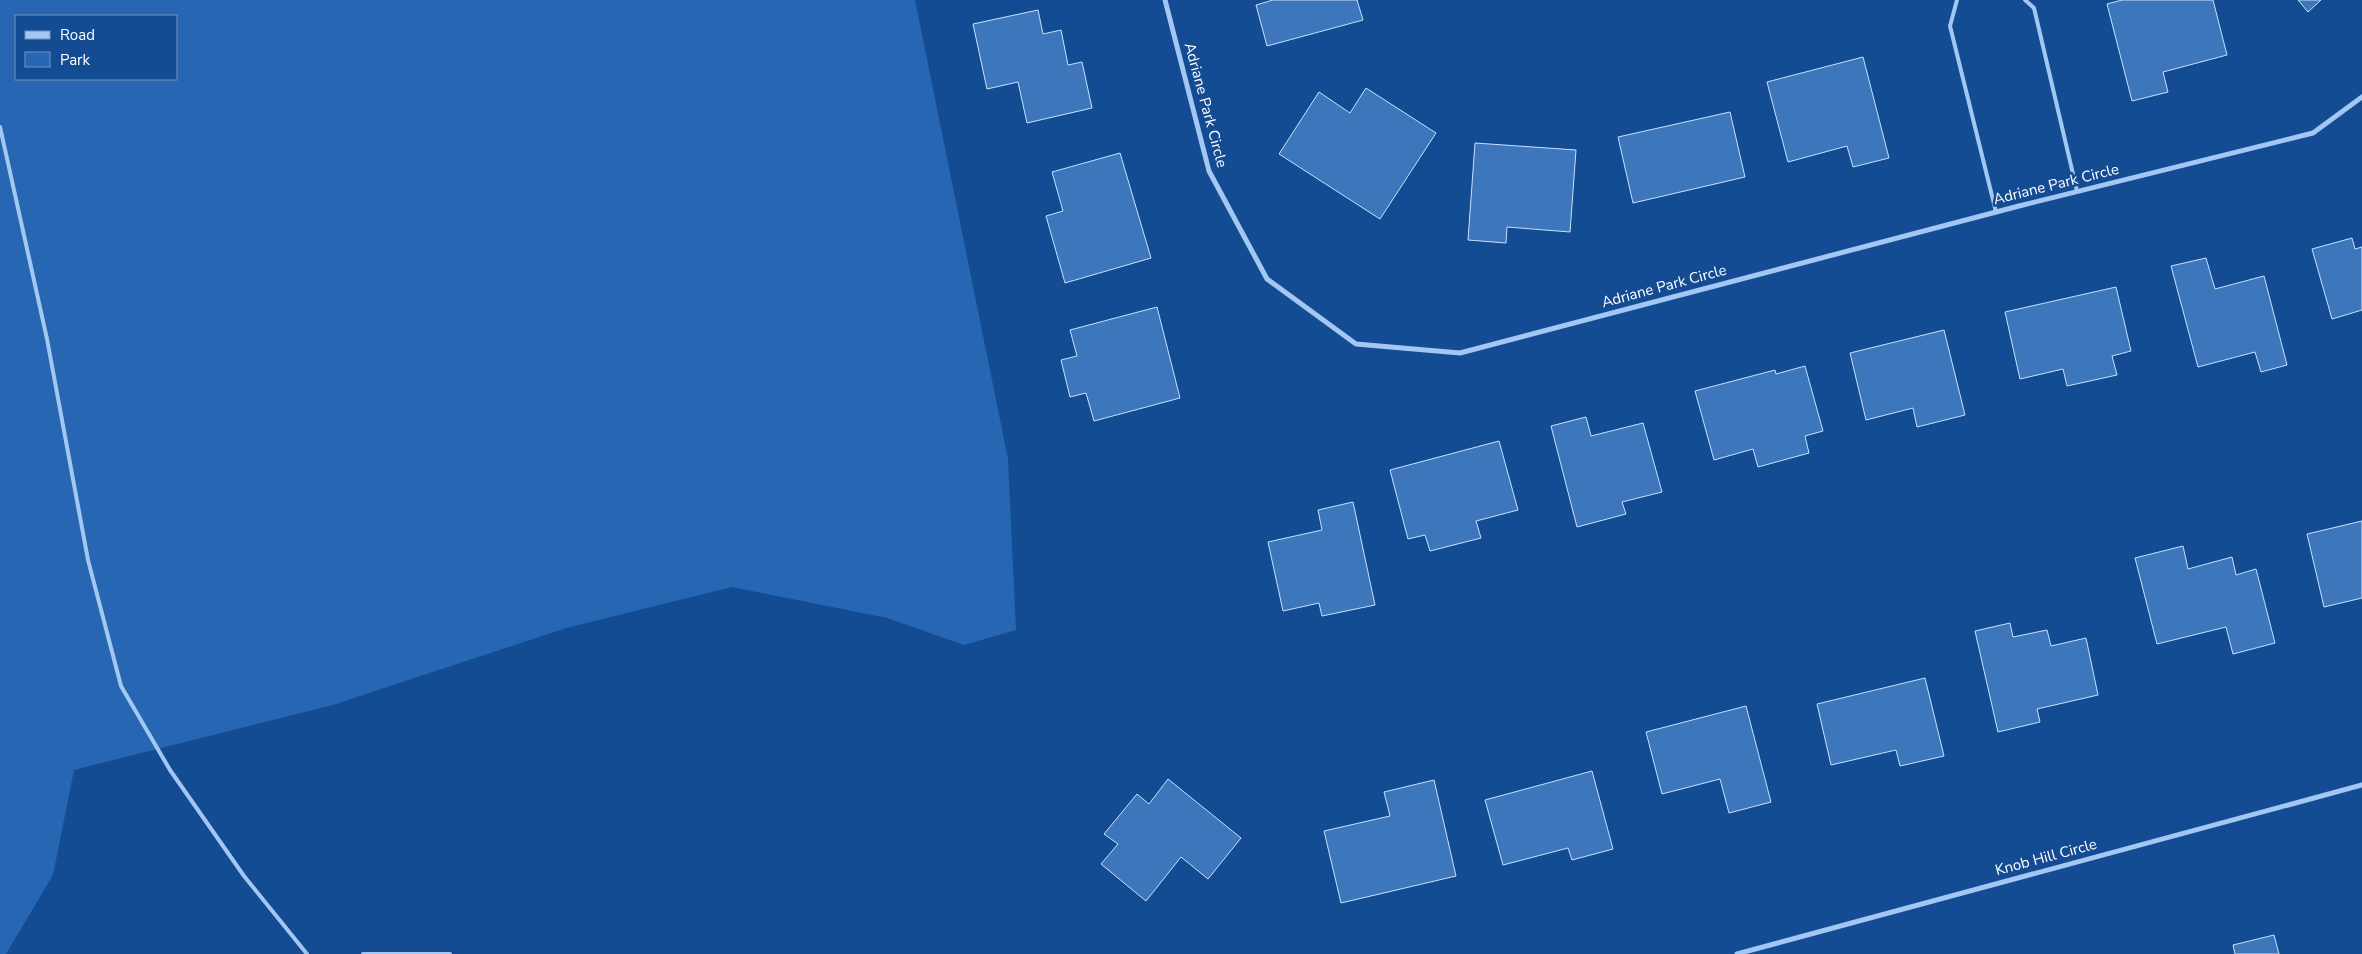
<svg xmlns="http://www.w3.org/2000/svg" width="2362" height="954" font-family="'Nunito Sans',sans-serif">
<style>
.green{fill:#2666b2;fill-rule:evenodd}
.building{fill:#3d76bb;stroke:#cae1fc}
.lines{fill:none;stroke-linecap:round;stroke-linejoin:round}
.service{stroke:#a2c7f2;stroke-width:4}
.minor{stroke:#a2c7f2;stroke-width:5}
.labels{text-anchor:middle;stroke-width:5;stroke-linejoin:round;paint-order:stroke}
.street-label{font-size:15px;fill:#fff;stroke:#144c93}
</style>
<rect width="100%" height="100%" fill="#144c93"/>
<path class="green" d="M0 0H915L1008 459 1016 630 964 645 887 618 732 587 566 628 333 705 74 770 53 875 6 954H0ZM16 16H176V79H16Z"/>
<g class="building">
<polygon points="1273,0 1357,0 1363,20 1267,46 1256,5"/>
<polygon points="2122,0 2213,0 2227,55 2163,72 2168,92 2132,101 2107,4"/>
<polygon points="2298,0 2321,0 2308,12"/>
<polygon points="1038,10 1043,34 1061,30 1068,65 1082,62 1092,108 1027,123 1018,82 987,89 973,24"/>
<polygon points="1863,57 1889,158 1853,167 1847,146 1788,162 1767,82"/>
<polygon points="1366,88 1436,133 1380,219 1279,154 1319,92 1350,113"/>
<polygon points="1730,112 1745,177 1633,203 1618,137"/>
<polygon points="1475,143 1576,150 1570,232 1507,227 1506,243 1468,240"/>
<polygon points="1120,153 1151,258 1065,283 1046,216 1063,211 1052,172"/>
<polygon points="2352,238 2355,249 2362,247 2362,310 2332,319 2312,249"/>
<polygon points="2206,258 2215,289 2264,276 2287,365 2261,372 2255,352 2198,367 2171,266"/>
<polygon points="2116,287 2131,351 2112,356 2117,375 2067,386 2063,369 2020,379 2005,312"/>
<polygon points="1157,307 1180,398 1094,421 1086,393 1070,397 1061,360 1077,356 1070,330"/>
<polygon points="1944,330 1965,415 1917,427 1913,408 1866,420 1850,353"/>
<polygon points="1805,366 1823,431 1805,436 1809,453 1758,467 1753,449 1714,460 1695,391 1775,370 1776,374"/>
<polygon points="1586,417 1591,436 1643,423 1662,492 1622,502 1626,514 1577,527 1551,426"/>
<polygon points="1499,441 1518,510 1476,521 1481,538 1430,551 1425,535 1408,539 1390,470"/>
<polygon points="1353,502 1375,605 1322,616 1319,603 1283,611 1268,542 1322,530 1318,510"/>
<polygon points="2362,521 2362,598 2324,607 2307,534"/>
<polygon points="2183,546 2188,569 2232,557 2236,575 2256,569 2275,643 2233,654 2226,627 2157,644 2135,558"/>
<polygon points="2010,623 2013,637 2047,630 2051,646 2086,638 2098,695 2037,709 2040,722 1998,732 1975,631"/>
<polygon points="1925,678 1944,756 1900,766 1896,750 1831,765 1817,704"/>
<polygon points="1746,706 1771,802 1729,813 1720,779 1662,794 1646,732"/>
<polygon points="1592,771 1613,849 1572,860 1568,848 1503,865 1485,800"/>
<polygon points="1168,779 1241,838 1208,879 1181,857 1146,901 1101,864 1118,844 1104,834 1137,794 1149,804"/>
<polygon points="1434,780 1456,876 1341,903 1324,831 1390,816 1384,792"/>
<polygon points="2274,935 2279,954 2235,954 2233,945"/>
</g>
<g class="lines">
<g class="service">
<polyline points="1957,0 1950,26 1996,212"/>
<polyline points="2025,0 2034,8 2077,191"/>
<polyline points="0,127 47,339 88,560 121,686 170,770 244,876 307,954"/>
<polyline points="363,954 450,954"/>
</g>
<g class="minor">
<polyline points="1165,0 1209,171 1267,279 1356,344 1460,353 2019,206 2313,133 2362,97"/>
<polyline points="1737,954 2362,785"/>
</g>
</g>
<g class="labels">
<g class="street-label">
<text transform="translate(1206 105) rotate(75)" y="5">Adriane Park Circle</text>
<text transform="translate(2056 184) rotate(-14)" y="5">Adriane Park Circle</text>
<text transform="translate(1664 286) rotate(-15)" y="5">Adriane Park Circle</text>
<text transform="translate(2046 857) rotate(-15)" y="5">Knob Hill Circle</text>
</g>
</g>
<rect x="15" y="15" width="162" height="65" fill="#144c93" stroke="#7294be"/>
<rect x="25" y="31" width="25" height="8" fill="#a2c7f2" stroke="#7294be"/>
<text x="60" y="40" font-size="15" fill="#ffffff">Road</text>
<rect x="25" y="52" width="25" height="15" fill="#2666b2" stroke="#7294be"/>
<text x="60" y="65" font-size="15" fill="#ffffff">Park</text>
</svg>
